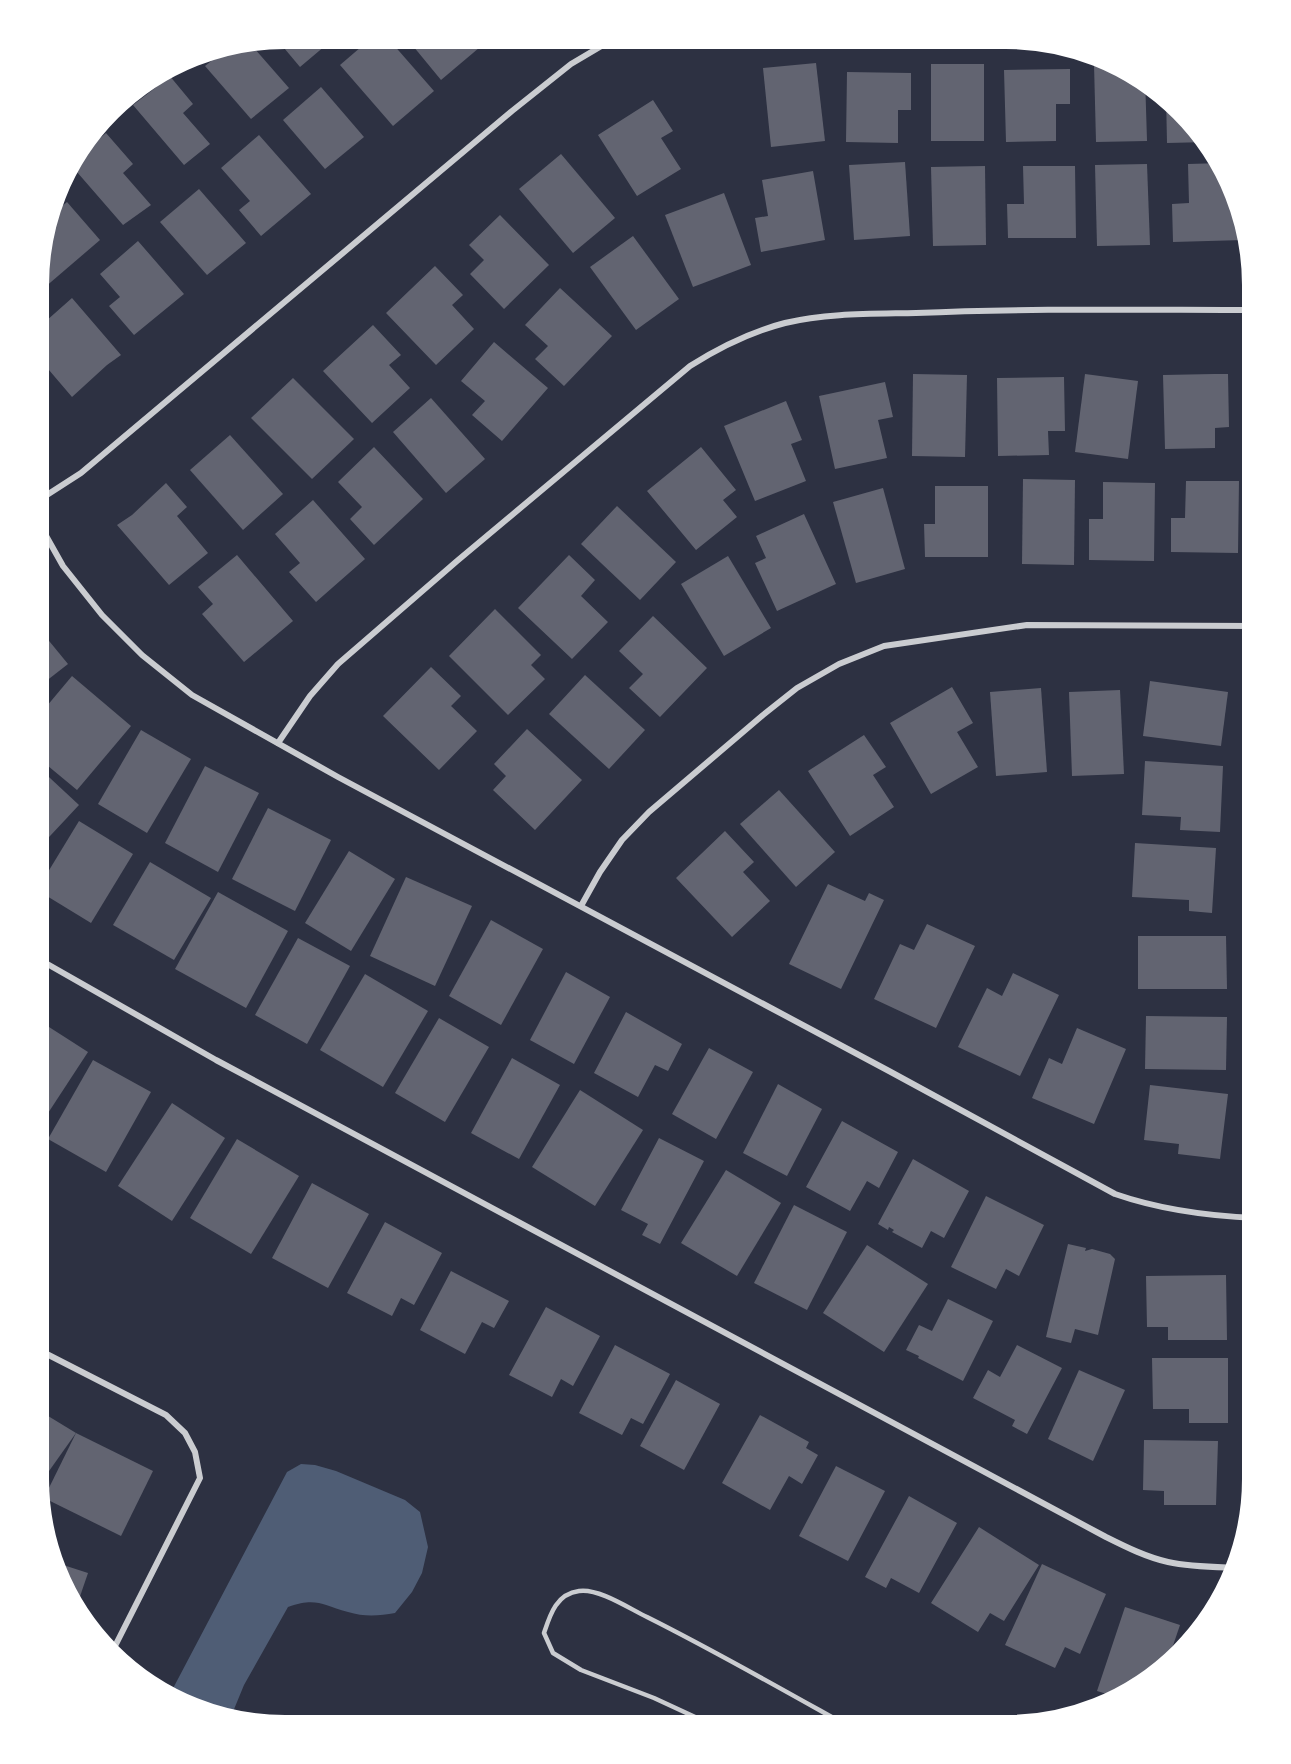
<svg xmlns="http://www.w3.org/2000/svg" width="1291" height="1764" font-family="'Fira Sans',sans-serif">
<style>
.water{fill:#4f5d75}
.building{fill:#626471}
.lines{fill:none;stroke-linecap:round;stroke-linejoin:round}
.service{stroke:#caccd0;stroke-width:4.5}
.minor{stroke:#caccd0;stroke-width:6}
.rim{fill:none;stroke:#fff;stroke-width:8}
</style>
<rect width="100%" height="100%" fill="#2d3142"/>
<path class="water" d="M301 1464 315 1465 336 1471 405 1500 420 1512 428 1547 422 1573 412 1592 395 1613C379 1616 364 1617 348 1612 321 1605 317 1597 288 1607L244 1685 230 1719 169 1696 287 1472Z"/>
<g class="building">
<polygon points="285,34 338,35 300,67 274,36"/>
<polygon points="375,35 385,35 434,91 393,126 340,65"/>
<polygon points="404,35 480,35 486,42 441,80"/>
<polygon points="248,41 289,88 251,119 205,66 234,43"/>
<polygon points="816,63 825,141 771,147 763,68"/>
<rect x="931" y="64" width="53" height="77"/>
<polygon points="1094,64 1111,64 1145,77 1147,141 1096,142"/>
<polygon points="1070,69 1070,104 1056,104 1056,141 1006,142 1004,70"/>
<polygon points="847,72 911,73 911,110 898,110 898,143 846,142"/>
<polygon points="169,75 193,104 183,113 210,144 184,165 133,105 159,85 158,84"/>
<polygon points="321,87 364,137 325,169 283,120"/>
<polygon points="1166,95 1195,120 1209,142 1167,143"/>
<polygon points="653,100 673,131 661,138 681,169 637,196 598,135"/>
<polygon points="106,133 133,164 123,173 151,205 123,225 70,164"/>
<polygon points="259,135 311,194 261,236 239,210 250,201 221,168"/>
<polygon points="561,154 615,218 573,253 519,189"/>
<polygon points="905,162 910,236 854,240 849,165"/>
<polygon points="1223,163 1230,174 1243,229 1244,240 1173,242 1172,204 1189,203 1188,164"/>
<polygon points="1147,164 1150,245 1097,246 1095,165"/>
<polygon points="985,166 986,245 933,246 931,167"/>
<polygon points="1023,166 1075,166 1076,238 1008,238 1007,204 1024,204"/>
<polygon points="813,171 825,240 761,252 755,218 768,216 762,180"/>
<polygon points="199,189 246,243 207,275 160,222"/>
<polygon points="724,193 751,265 693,287 665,215"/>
<polygon points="67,202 100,240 37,294 37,252 48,218"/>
<polygon points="500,215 549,265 504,309 470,274 484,260 469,245"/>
<polygon points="633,236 679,299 636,330 590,267"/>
<polygon points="138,241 184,294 134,335 109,306 120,297 100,274"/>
<polygon points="435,266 463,295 452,305 474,329 436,365 386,313"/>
<polygon points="560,288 612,336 564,386 535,359 548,346 525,325"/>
<polygon points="72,298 121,355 107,365 72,397 37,356 47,346 37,334 37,329"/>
<polygon points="373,325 401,355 389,365 410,388 372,423 323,371"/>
<polygon points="494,342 548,388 502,441 472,415 485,401 461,381"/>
<polygon points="913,374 967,375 965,457 912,456"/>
<polygon points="1085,374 1138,381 1128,459 1075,452"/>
<polygon points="1214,374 1228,374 1229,427 1215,428 1215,448 1165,449 1163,375"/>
<polygon points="1064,377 1065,431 1048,431 1049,455 998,456 997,378"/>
<polygon points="293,378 354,439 312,479 251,418"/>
<polygon points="885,382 893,417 878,420 887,458 835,469 819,396"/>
<polygon points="431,398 485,459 446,493 393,432"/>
<polygon points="786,401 802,440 791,444 806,481 755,501 724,426"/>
<polygon points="230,435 283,494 243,530 190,470"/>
<polygon points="374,447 423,499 374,545 350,519 362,507 338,482"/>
<polygon points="701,447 736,490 723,500 737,517 696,550 647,491"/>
<polygon points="1023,479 1075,480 1074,565 1022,564"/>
<polygon points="1186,481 1239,481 1238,553 1171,552 1171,518 1185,518"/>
<polygon points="1103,482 1155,483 1154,561 1089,560 1089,519 1103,519"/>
<polygon points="166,483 187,507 177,516 208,553 169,585 117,525 132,515"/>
<polygon points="935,486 988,486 988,557 925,557 924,524 935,524"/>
<polygon points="883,488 905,569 856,583 833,502"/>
<polygon points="313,500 365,559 316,602 289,572 300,563 275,534"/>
<polygon points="617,506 676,562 640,600 581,544"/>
<polygon points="804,514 836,584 777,611 755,563 766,558 756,536"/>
<polygon points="237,555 293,621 244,662 202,614 213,604 198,587"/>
<polygon points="569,555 595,580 581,596 608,622 572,659 518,608"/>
<polygon points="728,556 771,628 724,656 681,584"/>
<polygon points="495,609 541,655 531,665 545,679 508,715 449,656"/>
<polygon points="653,616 707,668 660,717 629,688 643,674 619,651"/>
<polygon points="36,625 68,664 36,689"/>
<polygon points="431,667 461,696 451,706 477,731 439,770 383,716"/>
<polygon points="585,675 645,730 609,769 549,714"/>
<polygon points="72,676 131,726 77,790 36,756 36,719"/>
<polygon points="1150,681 1228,692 1221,746 1143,736"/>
<polygon points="952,687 973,723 957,732 978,767 931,794 890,723"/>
<polygon points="1041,688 1047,772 996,776 990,692"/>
<polygon points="1120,690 1124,774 1072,776 1069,692"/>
<polygon points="527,729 582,780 535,830 493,790 506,776 494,764"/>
<polygon points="141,730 191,759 147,833 98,804"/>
<polygon points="864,735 886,767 873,775 894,807 850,836 808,771"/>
<polygon points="1145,761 1223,766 1220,832 1180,830 1181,817 1142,815"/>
<polygon points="36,765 79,805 36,851"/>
<polygon points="205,766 259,793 218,872 165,843"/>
<polygon points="779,790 835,852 796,887 740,824"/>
<polygon points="268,808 331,840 295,911 232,879"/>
<polygon points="79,821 133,854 91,923 37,890"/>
<polygon points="725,831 754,862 743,872 770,901 732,937 676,878"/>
<polygon points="1135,843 1216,848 1212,913 1189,911 1189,900 1132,897"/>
<polygon points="349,851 395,879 351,951 305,923"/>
<polygon points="150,862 211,898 174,960 113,925"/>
<polygon points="406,877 472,906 435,986 370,956"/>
<polygon points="828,884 865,901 869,893 884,900 841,989 789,964"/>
<polygon points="218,892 288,931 246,1008 175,969"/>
<polygon points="491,920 543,949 501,1025 449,996"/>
<polygon points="927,924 975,946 936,1028 874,999 900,944 914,950"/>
<polygon points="1138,936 1226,936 1227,989 1138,989"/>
<polygon points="298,938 350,966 307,1044 255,1015"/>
<polygon points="566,972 610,997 574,1064 530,1040"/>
<polygon points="1013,973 1059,995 1020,1076 958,1047 987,988 1002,996"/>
<polygon points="365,974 428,1011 383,1087 320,1050"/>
<polygon points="626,1012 682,1044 668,1071 655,1065 638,1097 594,1073"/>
<polygon points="1146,1016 1227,1017 1226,1070 1145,1069"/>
<polygon points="35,1018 88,1052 35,1133"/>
<polygon points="439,1018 489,1047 445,1122 395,1093"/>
<polygon points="1077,1028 1126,1049 1094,1124 1032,1098 1049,1058 1062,1064"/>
<polygon points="709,1048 753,1072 716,1139 672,1114"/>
<polygon points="512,1058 560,1085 519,1159 471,1133"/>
<polygon points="93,1060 151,1092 106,1172 48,1139"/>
<polygon points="778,1084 822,1109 787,1176 743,1153"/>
<polygon points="1150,1085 1228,1094 1220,1159 1178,1154 1179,1144 1144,1140"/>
<polygon points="580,1090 643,1130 595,1206 532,1167"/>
<polygon points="172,1103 225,1138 172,1221 118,1186"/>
<polygon points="842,1121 898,1152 879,1188 867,1181 850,1211 806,1187"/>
<polygon points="659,1138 704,1161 660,1244 642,1235 648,1224 621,1210"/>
<polygon points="237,1139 299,1176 251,1254 190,1218"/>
<polygon points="913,1159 969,1191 944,1238 931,1231 922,1248 892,1232 894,1230 889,1227 888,1230 878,1224"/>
<polygon points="726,1170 781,1203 737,1276 681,1243"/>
<polygon points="312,1183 369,1214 328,1288 272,1258"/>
<polygon points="986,1196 1044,1225 1019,1276 1006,1269 996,1289 951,1267"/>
<polygon points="794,1205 847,1232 807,1310 754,1283"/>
<polygon points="385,1222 442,1253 414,1305 401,1298 392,1316 347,1293"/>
<polygon points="1068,1244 1086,1248 1085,1251 1092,1249 1110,1254 1115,1259 1098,1335 1075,1329 1071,1343 1046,1337"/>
<polygon points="867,1245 928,1284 884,1352 823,1313"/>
<polygon points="451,1271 509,1301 494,1328 482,1322 465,1354 420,1330"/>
<polygon points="1226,1275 1227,1340 1168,1340 1168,1327 1147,1327 1146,1276"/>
<polygon points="948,1299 993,1321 963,1381 918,1358 919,1356 906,1350 919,1325 932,1331"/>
<polygon points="546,1307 600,1336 573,1386 561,1379 552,1397 509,1375"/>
<polygon points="615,1345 670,1374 643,1424 631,1418 622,1435 579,1413"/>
<polygon points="1017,1345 1062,1368 1027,1434 1012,1426 1015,1420 973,1398 988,1370 1000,1377"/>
<polygon points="1152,1358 1228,1358 1228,1423 1189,1423 1189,1409 1153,1409"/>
<polygon points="1079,1370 1125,1390 1093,1461 1048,1439"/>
<polygon points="676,1380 720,1404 684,1470 640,1446"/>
<polygon points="35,1408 76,1433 37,1488 35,1479"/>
<polygon points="760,1415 809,1442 806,1448 818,1455 802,1484 789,1476 770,1510 722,1483"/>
<polygon points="76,1433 153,1471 121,1536 44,1498"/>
<polygon points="1144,1440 1218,1441 1216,1505 1164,1505 1164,1491 1143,1490"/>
<polygon points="836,1466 885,1491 848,1561 799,1536"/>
<polygon points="909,1496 957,1523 919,1593 891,1578 886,1588 865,1577"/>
<polygon points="979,1527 1039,1565 1004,1621 990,1613 978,1632 931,1603"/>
<polygon points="54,1562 88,1573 75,1611 61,1590"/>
<polygon points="1042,1564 1106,1594 1080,1654 1065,1647 1055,1668 1005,1645"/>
<polygon points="1125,1607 1180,1625 1164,1672 1123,1699 1097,1691"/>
</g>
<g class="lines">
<path class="service" d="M721 1729 654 1698 581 1670 553 1653 544 1633C550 1615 556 1594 579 1591 599 1588 630 1609 647 1617 717 1652 785 1691 853 1729"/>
<g class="minor">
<polyline points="36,502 81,473 512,111 571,64 620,35"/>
<path d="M36 518 63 566 102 615 142 655 192 695 338 777 889 1071 1115 1194C1161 1210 1207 1216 1256 1218"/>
<path d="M278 743 310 696 338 664 457 561 690 366C720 347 750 332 785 323 827 313 872 314 916 313 1029 308 1143 310 1256 310"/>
<polyline points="581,906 600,872 622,840 649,812 763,715 797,688 839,664 884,646 1027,625 1256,626"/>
<path d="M35 957 216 1060 1106 1537C1126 1547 1146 1557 1168 1562 1191 1567 1215 1567 1239 1568"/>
<polyline points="35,1348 166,1415 185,1433 195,1452 200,1478 110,1656"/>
</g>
</g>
<path d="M0 0H1291V1764H0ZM285 45H1006A240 240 0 0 1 1246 285V1479A240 240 0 0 1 1006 1719H285A240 240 0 0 1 45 1479V285A240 240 0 0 1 285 45Z" fill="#fff" fill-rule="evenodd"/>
<path class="rim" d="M285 45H1006A240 240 0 0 1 1246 285V1479A240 240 0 0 1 1006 1719H285A240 240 0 0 1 45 1479V285A240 240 0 0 1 285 45Z"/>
</svg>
